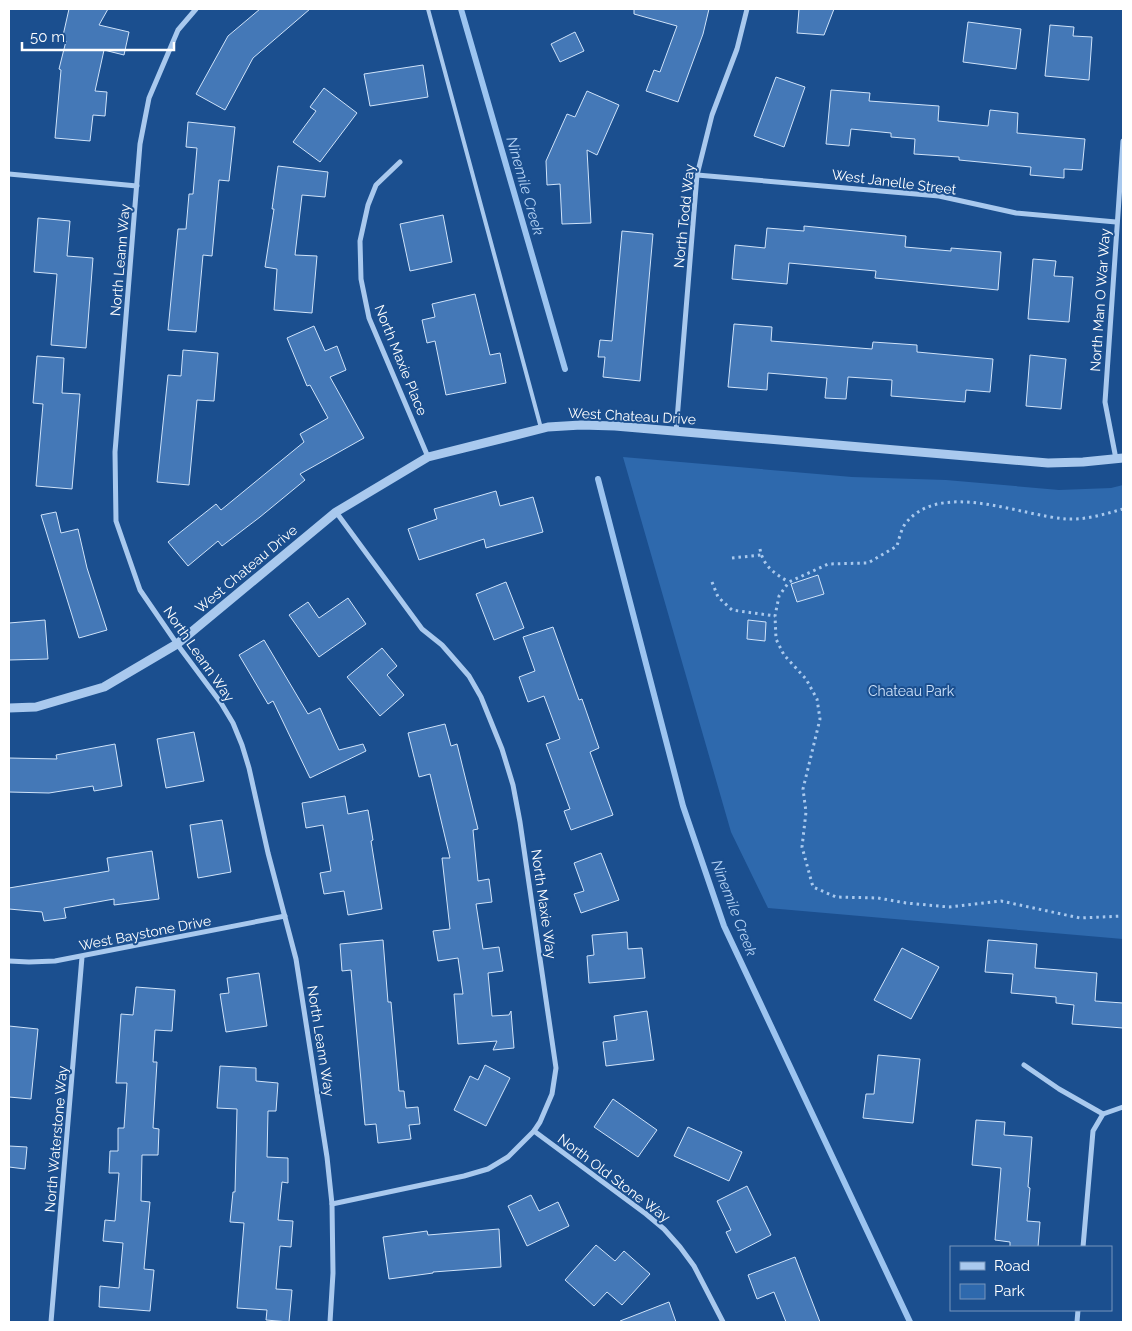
<svg xmlns="http://www.w3.org/2000/svg" width="1132" height="1331" font-family="Raleway,sans-serif">
<style>
.green{fill:#2e69ad}
.lines{fill:none;stroke-linecap:round;stroke-linejoin:round}
.stream{stroke:#9cc4f0;stroke-width:6}
.building{fill:#4478b7;stroke:#cfe3fa}
.path{stroke:#a9c9ee;stroke-width:3;stroke-dasharray:2.5 4;stroke-linecap:butt}
.service{stroke:#a9c9ee;stroke-width:4}
.minor{stroke:#a9c9ee;stroke-width:5}
.tertiary{stroke:#a9c9ee;stroke-width:9}
.labels{text-anchor:middle;stroke-width:4;stroke-linejoin:round;paint-order:stroke}
.street-label{font-size:14px;fill:#fff;stroke:#1b4f8f}
.park-label{font-size:14px;fill:#cfe3fa;stroke:#1b4f8f}
.water-label{font-size:15px;font-style:italic;fill:#b5d3f5;stroke:#1b4f8f}
</style>
<rect width="100%" height="100%" fill="#1b4f8f"/>
<polygon class="green" points="623,457 852,477 946,480 1059,490 1111,488 1123,485 1123,939 768,908 731,832"/>
<g class="lines">
<g class="stream">
<polyline points="461,9 565,369"/>
<polyline points="598,479 683,806 724,926 910,1322"/>
</g>
</g>
<g class="building">
<polygon points="69,9 108,9 99,25 129,32 124,55 104,50 95,91 107,92 105,116 93,115 90,141 55,138 61,70 59,69 66,41 62,40"/>
<polygon points="260,9 310,9 253,58 225,110 196,94 228,36"/>
<polygon points="634,9 709,9 703,34 678,102 646,91 654,70 660,72 677,26 634,14"/>
<polygon points="799,9 834,9 824,35 797,33"/>
<polygon points="968,22 1021,29 1016,69 963,62"/>
<polygon points="1050,25 1074,27 1073,36 1092,37 1089,80 1045,76"/>
<polygon points="575,32 584,51 560,62 551,44"/>
<polygon points="423,65 428,97 370,106 364,74"/>
<polygon points="776,77 805,87 784,147 754,136"/>
<polygon points="324,88 357,113 320,162 293,142 316,111 310,107"/>
<polygon points="831,90 870,93 869,101 939,106 938,121 988,126 990,110 1018,113 1017,133 1085,139 1082,170 1064,169 1064,178 1030,175 1031,167 959,160 959,157 914,154 915,139 891,137 891,133 851,129 849,146 826,144"/>
<polygon points="587,91 619,105 597,155 587,150 591,223 562,224 560,184 547,185 546,161 567,114 575,117"/>
<polygon points="188,122 235,127 229,181 219,180 212,256 203,255 196,332 168,330 178,229 186,229 189,194 193,194 197,148 186,147"/>
<polygon points="278,166 328,172 325,197 302,195 295,255 317,256 312,313 274,310 277,269 265,267 274,209 272,209"/>
<polygon points="443,215 452,262 410,271 400,224"/>
<polygon points="38,218 70,221 67,256 93,258 86,348 51,345 57,274 34,272"/>
<polygon points="804,226 906,236 905,247 951,251 951,248 1001,252 998,290 875,278 876,271 789,263 787,284 732,279 735,245 765,248 767,228 804,231"/>
<polygon points="622,231 653,234 640,381 603,377 605,357 598,357 600,340 612,341"/>
<polygon points="1033,259 1056,261 1054,276 1073,277 1069,322 1028,319"/>
<polygon points="475,294 490,355 500,353 506,383 446,395 435,341 427,343 422,320 435,317 432,304"/>
<polygon points="734,324 772,327 771,341 872,349 873,342 917,345 917,352 993,359 990,392 966,390 965,402 891,396 892,380 848,377 846,399 825,398 827,378 768,373 767,390 728,387"/>
<polygon points="314,326 325,351 337,346 346,370 330,377 364,438 300,474 305,480 260,517 222,546 218,541 188,566 168,542 216,504 221,510 304,442 300,434 328,418 310,385 307,386 287,338"/>
<polygon points="183,350 218,353 214,401 197,400 189,485 157,482 168,375 181,376"/>
<polygon points="1030,355 1066,359 1061,409 1026,406"/>
<polygon points="37,356 64,358 62,393 80,394 72,489 36,486 43,404 33,403"/>
<polygon points="496,491 500,506 533,497 543,532 486,548 484,539 419,560 408,529 437,519 434,509"/>
<polygon points="56,512 61,533 78,529 87,568 107,630 79,638 41,515"/>
<polygon points="818,575 824,594 797,602 791,584"/>
<polygon points="506,582 524,628 494,640 476,594"/>
<polygon points="348,598 366,624 319,657 289,615 308,602 319,618"/>
<polygon points="45,620 48,659 9,660 9,623"/>
<polygon points="748,620 766,622 765,641 747,639"/>
<polygon points="553,627 579,700 582,699 599,748 590,752 613,815 571,830 564,811 570,809 546,744 560,739 544,696 528,702 519,677 535,671 523,637"/>
<polygon points="264,640 308,714 320,708 339,750 363,744 366,751 310,778 273,701 268,704 239,655"/>
<polygon points="382,648 397,666 387,675 404,695 380,716 347,677"/>
<polygon points="445,724 451,746 457,744 478,829 473,830 478,881 489,879 492,902 476,904 483,949 499,947 503,971 488,973 492,1016 509,1015 511,1011 514,1048 493,1050 497,1041 458,1044 454,994 463,994 458,958 438,961 433,931 450,929 442,858 450,858 430,774 419,777 408,733"/>
<polygon points="194,732 204,781 166,788 157,739"/>
<polygon points="115,744 122,786 94,791 93,786 49,793 9,792 9,758 57,759 56,755"/>
<polygon points="345,796 348,814 368,810 373,840 371,841 382,909 348,915 344,891 324,894 320,873 331,871 323,825 306,828 302,803"/>
<polygon points="222,820 231,872 198,878 190,825"/>
<polygon points="152,851 159,899 114,905 114,899 64,908 66,918 44,921 42,912 9,909 9,888 109,871 107,858"/>
<polygon points="601,853 619,900 581,913 574,894 584,891 574,863"/>
<polygon points="627,932 628,949 642,948 645,978 589,983 587,956 594,955 592,935"/>
<polygon points="383,940 388,1002 391,1002 399,1091 404,1091 406,1108 418,1107 420,1124 409,1125 411,1139 378,1143 376,1124 365,1125 351,970 342,971 340,944"/>
<polygon points="988,940 1037,944 1035,968 1097,973 1095,1001 1123,1003 1123,1028 1072,1024 1074,1005 1056,1003 1056,997 1011,993 1013,974 985,972"/>
<polygon points="902,948 939,967 911,1019 874,1000"/>
<polygon points="259,973 267,1026 226,1032 220,994 229,993 227,978"/>
<polygon points="136,987 175,990 172,1031 155,1030 153,1062 157,1062 153,1128 159,1129 158,1155 142,1155 141,1201 150,1202 144,1269 154,1270 150,1311 99,1307 100,1286 119,1288 123,1243 103,1241 105,1220 115,1221 119,1173 109,1173 110,1151 118,1151 118,1128 124,1128 127,1083 116,1083 121,1014 133,1015"/>
<polygon points="647,1011 654,1060 606,1066 603,1042 617,1040 614,1016"/>
<polygon points="9,1026 38,1029 31,1099 9,1097"/>
<polygon points="878,1055 920,1059 913,1123 863,1118 866,1094 874,1094"/>
<polygon points="485,1065 510,1078 486,1126 454,1110 470,1076 478,1080"/>
<polygon points="220,1066 256,1068 256,1081 278,1083 276,1111 268,1111 267,1157 288,1158 288,1183 282,1182 278,1220 293,1221 291,1247 280,1246 276,1289 292,1290 289,1322 266,1320 267,1310 237,1308 244,1223 230,1222 233,1192 235,1192 237,1109 217,1108"/>
<polygon points="613,1099 657,1130 638,1157 594,1127"/>
<polygon points="976,1120 1005,1122 1004,1135 1032,1137 1028,1187 1030,1188 1027,1221 1040,1222 1038,1247 1010,1247 1010,1242 995,1240 1001,1168 972,1165"/>
<polygon points="688,1127 742,1152 729,1181 674,1156"/>
<polygon points="9,1146 27,1147 25,1169 9,1167"/>
<polygon points="747,1186 771,1235 736,1253 726,1232 731,1230 717,1201"/>
<polygon points="531,1195 539,1211 558,1202 569,1226 527,1246 508,1206"/>
<polygon points="499,1229 501,1267 433,1272 433,1273 389,1279 383,1237 427,1231 428,1235"/>
<polygon points="596,1245 615,1261 624,1251 650,1274 622,1305 607,1292 594,1306 565,1280"/>
<polygon points="795,1257 820,1322 786,1322 774,1292 757,1299 748,1275"/>
<polygon points="669,1302 676,1322 620,1322 620,1321"/>
</g>
<g class="lines">
<g class="path">
<path d="M1123 509C1105 514 1086 520 1067 519 1020 516 940 479 905 524 901 530 899 539 897 546L868 563 828 564 789 582 779 596 775 616 776 639 784 655 806 679 817 699 820 719 803 789 806 812 802 847 813 887 836 897 878 898 906 903 949 907 1001 901 1080 918 1123 916"/>
<path d="M760 549C763 566 775 574 789 582"/>
<polyline points="732,558 761,555"/>
<polyline points="712,582 718,597 732,610 775,616"/>
</g>
<polyline class="service" points="428,9 541,428"/>
<g class="minor">
<polyline points="196,9 178,30 149,98 140,144 115,452 116,521 140,590 177,644 221,703 233,723 242,745 249,768 268,853 296,959 327,1157 332,1204 333,1273 330,1322"/>
<polyline points="400,162 376,185 368,205 360,241 361,279 369,318 428,457"/>
<polyline points="9,174 137,186"/>
<polyline points="697,175 939,196 1016,213 1116,222"/>
<polyline points="676,432 697,175 712,115 737,49 747,9"/>
<polyline points="1116,459 1105,402 1123,141"/>
<polyline points="9,961 29,962 55,961 285,916"/>
<polyline points="1024,1065 1059,1089 1103,1114 1123,1107"/>
<polyline points="534,1131 646,1214 664,1229 680,1247 694,1266 723,1322"/>
<polyline points="332,1204 464,1176 488,1169 508,1157 534,1131 540,1122 552,1094 556,1068 520,822 513,785 502,749 481,697 469,676 442,645 422,629 336,512"/>
<polyline points="1083,1247 1093,1131 1103,1114"/>
<polyline points="51,1322 82,957"/>
<polyline points="1077,1322 1078,1310"/>
</g>
<polyline class="tertiary" points="9,708 36,707 104,687 177,644 336,512 428,457 548,427 581,425 615,426 1048,463 1083,462 1123,458"/>
</g>
<g class="labels">
<g class="street-label">
<text transform="translate(894 182) rotate(7)" y="5">West Janelle Street</text>
<text transform="translate(684 216) rotate(-84)" y="5">North Todd Way</text>
<text transform="translate(120 260) rotate(-85)" y="5">North Leann Way</text>
<text transform="translate(1100 300) rotate(-86)" y="5">North Man O War Way</text>
<text transform="translate(401 360) rotate(68)" y="5">North Maxie Place</text>
<text transform="translate(632 416) rotate(3)" y="5">West Chateau Drive</text>
<text transform="translate(246 569) rotate(-40)" y="5">West Chateau Drive</text>
<text transform="translate(199 654) rotate(55)" y="5">North Leann Way</text>
<text transform="translate(544 904) rotate(82)" y="5">North Maxie Way</text>
<text transform="translate(145 933) rotate(-11)" y="5">West Baystone Drive</text>
<text transform="translate(321 1041) rotate(81)" y="5">North Leann Way</text>
<text transform="translate(56 1139) rotate(-85)" y="5">North Waterstone Way</text>
<text transform="translate(614 1178) rotate(37)" y="5">North Old Stone Way</text>
</g>
<g class="park-label">
<text x="911" y="696">Chateau Park</text>
</g>
<g class="water-label">
<text transform="translate(525 186) rotate(74)" y="5">Ninemile Creek</text>
<text transform="translate(734 908) rotate(69)" y="5">Ninemile Creek</text>
</g>
</g>
<rect width="1132" height="1331" fill="none" stroke="#ffffff" stroke-width="20"/>
<rect x="950" y="1246" width="162" height="65" fill="#1b4f8f" stroke="#7695bc"/>
<rect x="960" y="1262" width="25" height="8" fill="#a9c9ee" stroke="#7695bc"/>
<text x="994" y="1271" font-size="15" fill="#ffffff">Road</text>
<rect x="960" y="1284" width="25" height="15" fill="#2e69ad" stroke="#7695bc"/>
<text x="994" y="1296" font-size="15" fill="#ffffff">Park</text>
<path d="M22 42v8h152v-8" fill="none" stroke="#ffffff" stroke-width="2.5"/>
<text x="30" y="42" font-size="15" fill="#ffffff" stroke="#1b4f8f" stroke-width="4" paint-order="stroke">50 m</text>
</svg>
